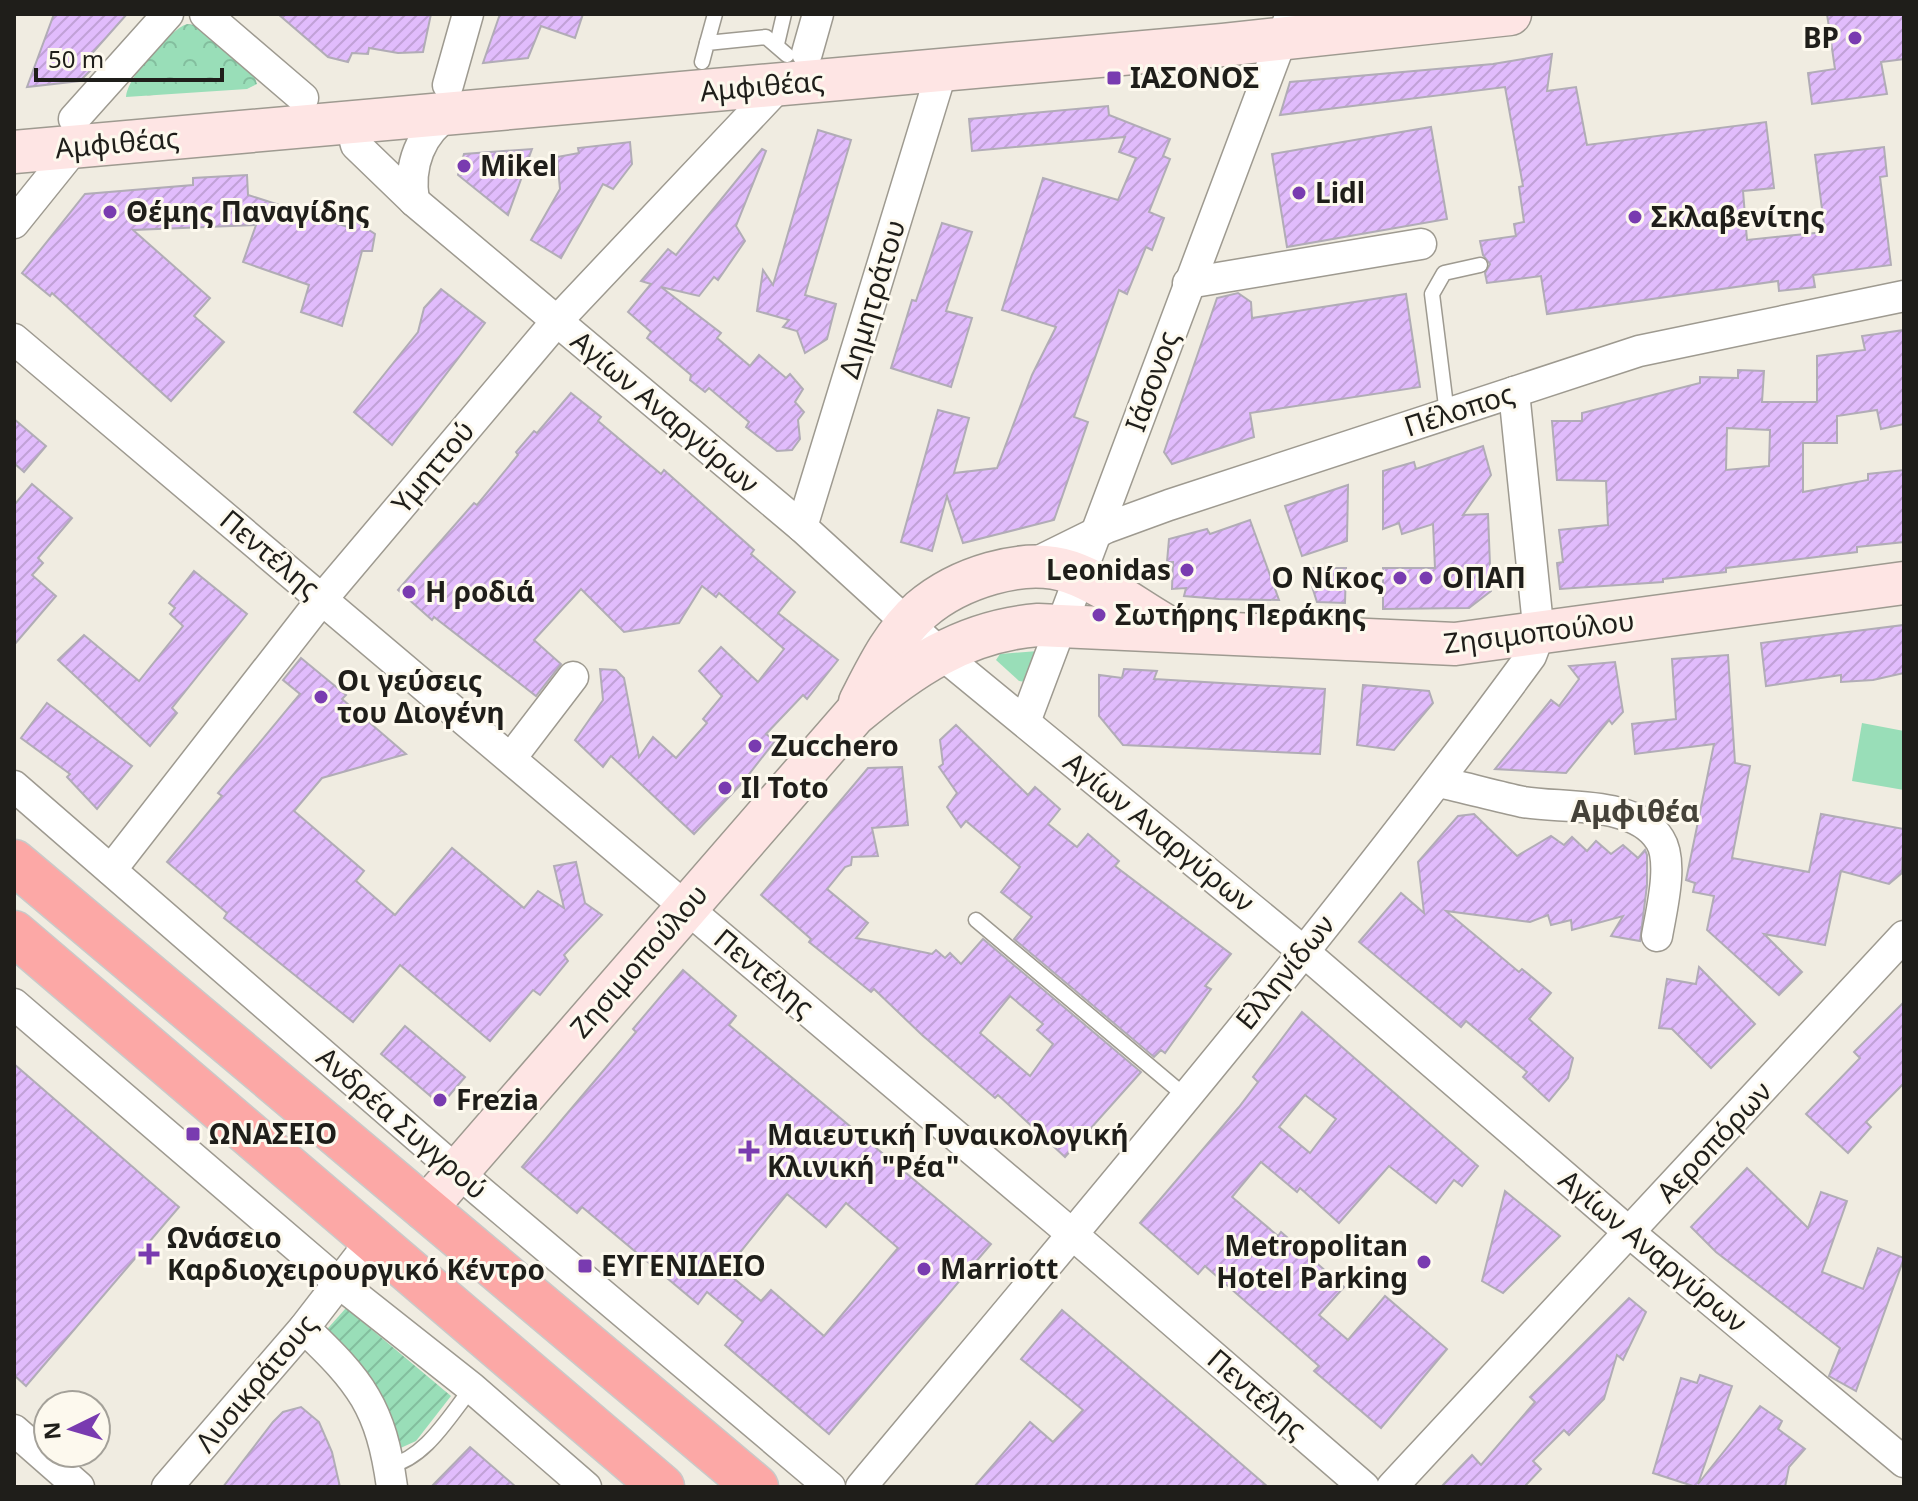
<svg xmlns="http://www.w3.org/2000/svg" width="1918" height="1501" font-family="'Noto Sans',sans-serif">
<style>
.grass{fill:#99deb8}
.park{fill:url(#park-crowns)}
.garden{fill:url(#garden-furrows)}
.building{fill:url(#building-hatch);stroke:#b1acb6;stroke-width:2;fill-rule:evenodd}
.lines{fill:none;stroke-linecap:round;stroke-linejoin:round}
.lane-casing{stroke:#9e9a90;stroke-width:17}
.street-casing{stroke:#9e9a90;stroke-width:33}
.secondary-casing{stroke:#9e9a90;stroke-width:45}
.highway-casing{stroke:#c9c9c8;stroke-width:47}
.lane{stroke:#fff;stroke-width:14}
.street{stroke:#fff;stroke-width:30}
.secondary{stroke:#fee5e4;stroke-width:42}
.highway{stroke:#fca8a6;stroke-width:44}
.poi-dot{fill:#793bb0;stroke:#fdf9ee;stroke-width:3}
.labels{text-anchor:middle;stroke-width:6;stroke-linejoin:round;paint-order:stroke}
.poi-label{font-size:28px;font-weight:bold;fill:#1f1e1a;stroke:#fdf9ee;text-anchor:start}
.street-label{font-size:28px;fill:#1f1e1a;stroke:#fdf9ee}
.neighbourhood-label{font-size:30px;font-weight:bold;fill:#454239;stroke:#fdf9ee}
</style>
<defs>
<pattern id="park-crowns" width="20" height="18" patternUnits="userSpaceOnUse" patternTransform="scale(2)"><rect width="20" height="18" fill="#99deb8"/><path d="M2 6a3 3 0 1 1 6 0M12 15a3 3 0 1 1 6 0" fill="none" stroke="#83be9e"/></pattern>
<pattern id="garden-furrows" width="10" height="10" patternUnits="userSpaceOnUse" patternTransform="scale(2)"><rect width="10" height="10" fill="#99deb8"/><path d="M-1 1l2-2M0 10L10 0M9 11l2-2" fill="none" stroke="#83be9e"/></pattern>
<pattern id="building-hatch" width="6" height="6" patternUnits="userSpaceOnUse" patternTransform="scale(2)"><rect width="6" height="6" fill="#e1bcfc"/><path d="M-1 1l2-2M0 6l6-6M5 7l2-2" fill="none" stroke="#c1a1d7"/></pattern>
</defs>
<rect width="100%" height="100%" fill="#f0ece1"/>
<g class="grass">
<polygon points="1038,651 1026,682 1019,681 996,660 1000,654"/>
<polygon points="1862,723 1904,731 1904,790 1852,781"/>
</g>
<path class="park" d="M187 24 195 25 252 69 257 84 247 89 126 97C126 79 169 30 187 24Z"/>
<polygon class="garden" points="346,1308 451,1396 416,1441 394,1451 321,1336"/>
<g class="building">
<polygon points="54,14 127,14 87,59 95,66 80,81 27,87"/>
<polygon points="278,14 431,14 423,52 398,53 369,48 368,54 352,53 348,62 328,57"/>
<polygon points="500,14 515,15 583,14 575,38 541,26 528,58 483,63"/>
<polygon points="1827,14 1904,14 1904,59 1881,62 1887,94 1812,104 1808,73 1835,69"/>
<polygon points="1552,54 1547,91 1576,87 1587,145 1766,122 1774,188 1743,191 1747,240 1825,232 1815,155 1884,147 1887,176 1880,177 1891,265 1813,275 1815,287 1779,291 1778,281 1547,314 1541,276 1487,283 1485,273 1490,264 1483,255 1480,241 1516,236 1514,224 1524,222 1519,187 1523,186 1505,87 1280,115 1290,82 1493,64"/>
<polygon points="1108,106 1109,115 1170,139 1163,156 1170,159 1149,212 1164,218 1152,250 1146,247 1127,294 1119,290 1074,417 1088,422 1054,520 963,543 947,496 932,551 901,542 938,410 969,418 954,473 997,468 1032,375 1056,327 1002,310 1043,178 1118,200 1136,158 1119,152 1125,137 972,151 969,119"/>
<polygon points="1431,127 1447,219 1287,247 1272,154"/>
<polygon points="818,130 851,140 805,295 836,304 827,339 805,353 797,331 783,327 789,320 757,311 763,270 773,285"/>
<polygon points="630,142 632,164 613,189 603,184 561,258 531,240 560,189 557,157 579,153 578,148"/>
<polygon points="532,149 508,215 458,175 464,154"/>
<polygon points="762,149 766,151 736,226 745,241 718,280 714,277 699,296 661,287 721,333 717,338 750,366 759,355 786,378 790,374 803,389 795,402 804,412 798,420 800,439 792,450 777,451 746,427 749,422 709,388 705,392 690,380 691,375 647,338 651,332 628,312 651,284 641,281 668,249 676,255"/>
<polygon points="247,175 248,195 351,228 355,221 375,234 372,251 362,251 342,326 301,312 309,285 243,262 256,225 133,230 210,298 194,316 224,342 171,401 52,293 50,296 22,273 85,194 193,185 193,178"/>
<polygon points="942,223 972,232 946,311 972,318 951,387 891,368 912,300 916,301"/>
<polygon points="441,289 485,323 392,445 354,412 418,332 424,308"/>
<polygon points="1238,293 1251,302 1252,318 1406,294 1420,387 1250,413 1254,437 1172,464 1164,452 1217,298"/>
<path d="M1904 330V424L1881 429 1877 410 1837 416V443H1803V492L1868 480V474L1904 470V542L1857 547V552L1726 568V572L1663 579V582L1560 589 1557 563 1563 562 1559 530 1608 525 1606 481 1557 480 1552 421H1582V413L1700 383V377L1738 378V370L1764 371 1762 402H1817V356L1865 350 1862 336ZM1727 428 1770 430 1769 466 1726 470Z"/>
<polygon points="571,393 601,417 598,421 661,474 664,470 754,550 751,554 795,592 778,613 838,660 807,699 803,695 766,734 775,741 742,783 694,834 611,756 603,767 575,740 603,700 600,669 616,670 624,678 639,757 653,737 676,758 707,723 703,719 722,696 699,671 721,647 758,682 784,649 719,593 716,597 702,586 679,623 624,632 581,589 534,640 561,664 536,696 434,617 432,620 398,590 474,503 477,505 518,455 516,452 534,431 537,433"/>
<polygon points="14,419 46,446 24,472 14,463"/>
<polygon points="1483,446 1491,475 1463,515 1488,514 1491,591 1469,608 1383,609 1383,568 1435,568 1433,524 1402,534 1399,523 1383,529 1383,471 1414,462 1416,469"/>
<polygon points="32,484 72,518 38,558 43,563 32,575 56,596 14,645 14,505"/>
<polygon points="1348,485 1347,541 1302,556 1285,506"/>
<polygon points="1250,520 1279,600 1219,599 1184,596 1186,588 1172,589 1173,562 1167,562 1169,539 1207,529 1210,534"/>
<polygon points="1306,568 1346,568 1345,603 1317,602"/>
<polygon points="194,571 247,614 172,708 177,713 150,746 58,660 84,635 139,681 183,626 170,614 175,608 169,603"/>
<polygon points="1904,625 1904,673 1873,680 1841,682 1841,675 1766,686 1761,643"/>
<polygon points="1728,655 1735,763 1750,766 1732,858 1809,872 1821,814 1904,829 1902,873 1889,884 1841,871 1825,945 1764,934 1802,972 1779,995 1707,930 1714,896 1693,892 1695,883 1686,880 1714,744 1635,754 1632,724 1676,719 1672,659"/>
<polygon points="301,658 346,695 342,699 406,754 322,778 294,811 364,871 356,881 395,915 452,848 524,908 538,891 564,908 554,866 576,862 585,903 602,915 564,955 568,961 540,995 533,990 490,1041 400,965 353,1022 224,918 227,913 167,862 222,796 218,793 300,694 283,680"/>
<polygon points="1615,662 1623,712 1612,724 1609,720 1566,773 1495,769 1551,700 1559,706 1579,679 1569,666"/>
<polygon points="1124,669 1157,671 1154,679 1325,689 1320,754 1123,745 1099,716 1099,675 1122,678"/>
<polygon points="1363,685 1429,691 1433,703 1394,750 1357,745"/>
<polygon points="47,703 132,766 97,809 67,777 70,774 21,738"/>
<polygon points="956,725 1028,795 1035,787 1060,809 1048,824 1077,847 1088,834 1119,861 1115,866 1231,954 1205,986 1211,989 1165,1053 1161,1050 1154,1057 1014,939 1032,917 1001,892 1020,867 966,821 961,827 947,807 957,793 939,767 943,764 940,740"/>
<path d="M902 767 908 825 872 828 878 856 852 857 851 865 845 867 827 889 868 923 856 938 932 954 936 950 945 958 950 953 961 964 983 939 1141 1072 1065 1157 998 1095 995 1098 922 1035 874 989 871 992 809 942 811 939 761 895 868 768ZM1010 996 1043 1024 1037 1030 1053 1044 1030 1076 980 1033Z"/>
<polygon points="1474,814 1517,856 1551,836 1564,845 1572,837 1587,851 1596,841 1611,854 1623,845 1638,858 1645,850 1647,855 1647,885 1640,941 1611,936 1623,916 1572,930 1571,920 1551,925 1548,915 1530,922 1446,911 1519,972 1522,969 1551,993 1529,1019 1573,1058 1568,1078 1549,1101 1523,1077 1527,1072 1466,1021 1461,1027 1359,942 1401,893 1424,913 1418,862 1458,816"/>
<polygon points="1699,967 1755,1024 1711,1068 1672,1029 1659,1028 1667,979 1696,984"/>
<path d="M683 970 736 1016 729 1025 991 1244 829 1434 725 1345 743 1322 707 1292 698 1304 582 1207 577 1213 522 1167 636 1032 633 1029ZM787 1194 826 1227 846 1203 898 1248 824 1336 771 1290 761 1301 725 1271Z"/>
<polygon points="1904,1002 1904,1083 1866,1122 1871,1127 1848,1153 1806,1114 1860,1058 1854,1052"/>
<path d="M1302 1012 1478 1166 1462 1186 1454 1180 1436 1203 1389 1166 1339 1223 1300 1188 1297 1192 1261 1162 1232 1197 1278 1236 1281 1232 1344 1287 1319 1315 1348 1340 1385 1296 1447 1349 1381 1428 1314 1371 1319 1366 1205 1266 1198 1274 1140 1223 1239 1107 1258 1082 1253 1077ZM1305 1095 1336 1119 1310 1153 1279 1127Z"/>
<polygon points="405,1026 465,1077 441,1105 381,1054"/>
<polygon points="14,1064 179,1207 26,1386 14,1375"/>
<polygon points="1747,1168 1808,1228 1821,1192 1847,1201 1822,1272 1863,1289 1878,1248 1904,1258 1856,1391 1829,1376 1840,1348 1716,1252 1691,1227"/>
<polygon points="1505,1191 1560,1236 1503,1293 1482,1281"/>
<polygon points="1629,1298 1646,1312 1623,1360 1617,1355 1604,1399 1569,1435 1564,1430 1533,1461 1541,1469 1524,1487 1441,1487 1472,1455 1481,1465 1535,1402 1530,1397"/>
<polygon points="1062,1310 1179,1410 1268,1487 974,1487 1030,1422 1053,1442 1083,1410 1021,1359"/>
<polygon points="1700,1375 1732,1386 1698,1484 1760,1406 1782,1421 1778,1429 1805,1449 1789,1467 1785,1487 1696,1487 1653,1473 1681,1378 1697,1383"/>
<polygon points="301,1407 319,1422 332,1452 340,1487 223,1487 273,1422 283,1412"/>
<polygon points="470,1447 516,1487 431,1487"/>
</g>
<g class="lines">
<defs>
<g id="lane">
<polyline points="707,43 715,14"/>
<polyline points="777,44 784,14"/>
<polyline points="702,62 707,43 766,37 787,55"/>
<polyline points="1447,414 1432,294 1444,273 1480,265"/>
<polyline points="976,920 1184,1095"/>
<path d="M389 1466C426 1458 449 1416 472 1388"/>
</g>
<g id="street">
<polyline points="205,14 303,98"/>
<polyline points="807,53 818,14"/>
<polyline points="448,85 468,14"/>
<polyline points="74,119 168,14"/>
<polyline points="350,122 356,145 414,201 802,527 939,652 1303,951 1630,1233 1904,1462"/>
<path d="M414 201C408 166 420 132 451 113"/>
<polyline points="14,223 76,146"/>
<polyline points="1188,283 1421,244"/>
<polyline points="14,339 1072,1234 1364,1487"/>
<polyline points="802,527 942,70"/>
<polyline points="1029,566 1106,528 1169,505 1639,351 1904,296"/>
<polyline points="1025,722 1291,14"/>
<polyline points="511,758 573,677"/>
<path d="M1439 782C1467 788 1495 796 1523 802 1562 809 1636 800 1660 840 1674 862 1661 912 1657 936"/>
<polyline points="14,786 481,1192 830,1487"/>
<polyline points="111,870 323,598 556,322 780,85"/>
<polyline points="14,1004 338,1282 472,1388 586,1487"/>
<path d="M304 1328C361 1382 381 1407 392 1487"/>
<polyline points="14,1430 79,1487"/>
<polyline points="167,1487 304,1328 372,1240"/>
<path d="M861 1487C1089 1214 1321 943 1531 656L1539 635 1514 392"/>
<polyline points="1392,1487 1904,936"/>
</g>
<g id="secondary">
<polyline points="14,152 1223,45 1510,14"/>
<path d="M860 702C877 669 893 635 921 610 957 579 1023 556 1070 572 1105 584 1138 611 1171 629"/>
<path d="M425 1209 854 715C910 668 963 631 1038 625L1455 644 1904 583"/>
</g>
<g id="highway">
<polyline points="14,862 756,1487"/>
<polyline points="14,933 662,1487"/>
</g>
</defs>
<use href="#lane" class="lane-casing"/>
<use href="#street" class="street-casing"/>
<use href="#secondary" class="secondary-casing"/>
<use href="#highway" class="highway-casing"/>
<use href="#lane" class="lane"/>
<use href="#street" class="street"/>
<use href="#secondary" class="secondary"/>
<use href="#highway" class="highway"/>
</g>
<g class="poi-dot">
<circle cx="1855" cy="38" r="8"/>
<rect x="1106" y="70" width="16" height="16" rx="4"/>
<circle cx="464" cy="166" r="8"/>
<circle cx="1299" cy="193" r="8"/>
<circle cx="110" cy="212" r="8"/>
<circle cx="1635" cy="217" r="8"/>
<circle cx="1187" cy="570" r="8"/>
<circle cx="1400" cy="578" r="8"/>
<circle cx="1426" cy="578" r="8"/>
<circle cx="409" cy="592" r="8"/>
<circle cx="1099" cy="615" r="8"/>
<circle cx="321" cy="697" r="8"/>
<circle cx="755" cy="746" r="8"/>
<circle cx="725" cy="788" r="8"/>
<circle cx="440" cy="1100" r="8"/>
<rect x="185" y="1126" width="16" height="16" rx="4"/>
<path d="M745 1139h8v8h8v8h-8v8h-8v-8h-8v-8h8z"/>
<path d="M145 1242h8v8h8v8h-8v8h-8v-8h-8v-8h8z"/>
<circle cx="1424" cy="1262" r="8"/>
<rect x="577" y="1258" width="16" height="16" rx="4"/>
<circle cx="924" cy="1269" r="8"/>
</g>
<g class="labels">
<g class="poi-label">
<text x="1839" y="48" text-anchor="end">BP</text>
<text x="1130" y="88">ΙΑΣΟΝΟΣ</text>
<text x="480" y="176">Mikel</text>
<text x="1315" y="203">Lidl</text>
<text x="126" y="222">Θέμης Παναγίδης</text>
<text x="1651" y="227">Σκλαβενίτης</text>
<text x="1171" y="580" text-anchor="end">Leonidas</text>
<text x="1384" y="588" text-anchor="end">Ο Νίκος</text>
<text x="1442" y="588">ΟΠΑΠ</text>
<text x="425" y="602">Η ροδιά</text>
<text x="1115" y="625">Σωτήρης Περάκης</text>
<text x="337" y="691">Οι γεύσεις<tspan x="337" dy="32">του Διογένη</tspan></text>
<text x="771" y="756">Zucchero</text>
<text x="741" y="798">Il Toto</text>
<text x="456" y="1110">Frezia</text>
<text x="209" y="1144">ΩΝΑΣΕΙΟ</text>
<text x="767" y="1145">Μαιευτική Γυναικολογική<tspan x="767" dy="32">Κλινική "Ρέα"</tspan></text>
<text x="167" y="1248">Ωνάσειο<tspan x="167" dy="32">Καρδιοχειρουργικό Κέντρο</tspan></text>
<text x="1408" y="1256" text-anchor="end">Metropolitan<tspan x="1408" dy="32">Hotel Parking</tspan></text>
<text x="601" y="1276">ΕΥΓΕΝΙΔΕΙΟ</text>
<text x="940" y="1279">Marriott</text>
</g>
<g class="street-label">
<text transform="translate(762 86) rotate(-5)" y="10">Αμφιθέας</text>
<text transform="translate(117 143) rotate(-5)" y="10">Αμφιθέας</text>
<text transform="translate(872 299) rotate(-73)" y="10">Δημητράτου</text>
<text transform="translate(1152 381) rotate(-70)" y="10">Ιάσονος</text>
<text transform="translate(1459 410) rotate(-18)" y="10">Πέλοπος</text>
<text transform="translate(665 412) rotate(40)" y="10">Αγίων Αναργύρων</text>
<text transform="translate(433 467) rotate(-50)" y="10">Υμηττού</text>
<text transform="translate(270 554) rotate(40)" y="10">Πεντέλης</text>
<text transform="translate(1539 632) rotate(-7)" y="10">Ζησιμοπούλου</text>
<text transform="translate(1159 832) rotate(39)" y="10">Αγίων Αναργύρων</text>
<text transform="translate(639 961) rotate(-49)" y="10">Ζησιμοπούλου</text>
<text transform="translate(1285 972) rotate(-51)" y="10">Ελληνίδων</text>
<text transform="translate(764 973) rotate(40)" y="10">Πεντέλης</text>
<text transform="translate(402 1123) rotate(41)" y="10">Ανδρέα Συγγρού</text>
<text transform="translate(1714 1142) rotate(-47)" y="10">Αεροπόρων</text>
<text transform="translate(1653 1251) rotate(40)" y="10">Αγίων Αναργύρων</text>
<text transform="translate(256 1383) rotate(-50)" y="10">Λυσικράτους</text>
<text transform="translate(1257 1394) rotate(41)" y="10">Πεντέλης</text>
</g>
<g class="neighbourhood-label">
<text x="1635" y="822">Αμφιθέα</text>
</g>
</g>
<rect width="1918" height="1501" fill="none" stroke="#1f1e1a" stroke-width="32"/>
<g transform="translate(72 1429) rotate(265)"><circle r="38" fill="#fdf9ee" stroke="#a4a199" stroke-width="2"/>
<path d="M0-6L14 30L0 20L-14 30Z" fill="#793bb0"/>
<text y="-12" font-size="22" font-weight="bold" text-anchor="middle" fill="#1f1e1a">N</text>
</g>
<path d="M36 68v12h186v-12" fill="none" stroke="#1f1e1a" stroke-width="4"/>
<text x="48" y="68" font-size="24" fill="#1f1e1a" stroke="#fdf9ee" stroke-width="6" paint-order="stroke">50 m</text>
</svg>
